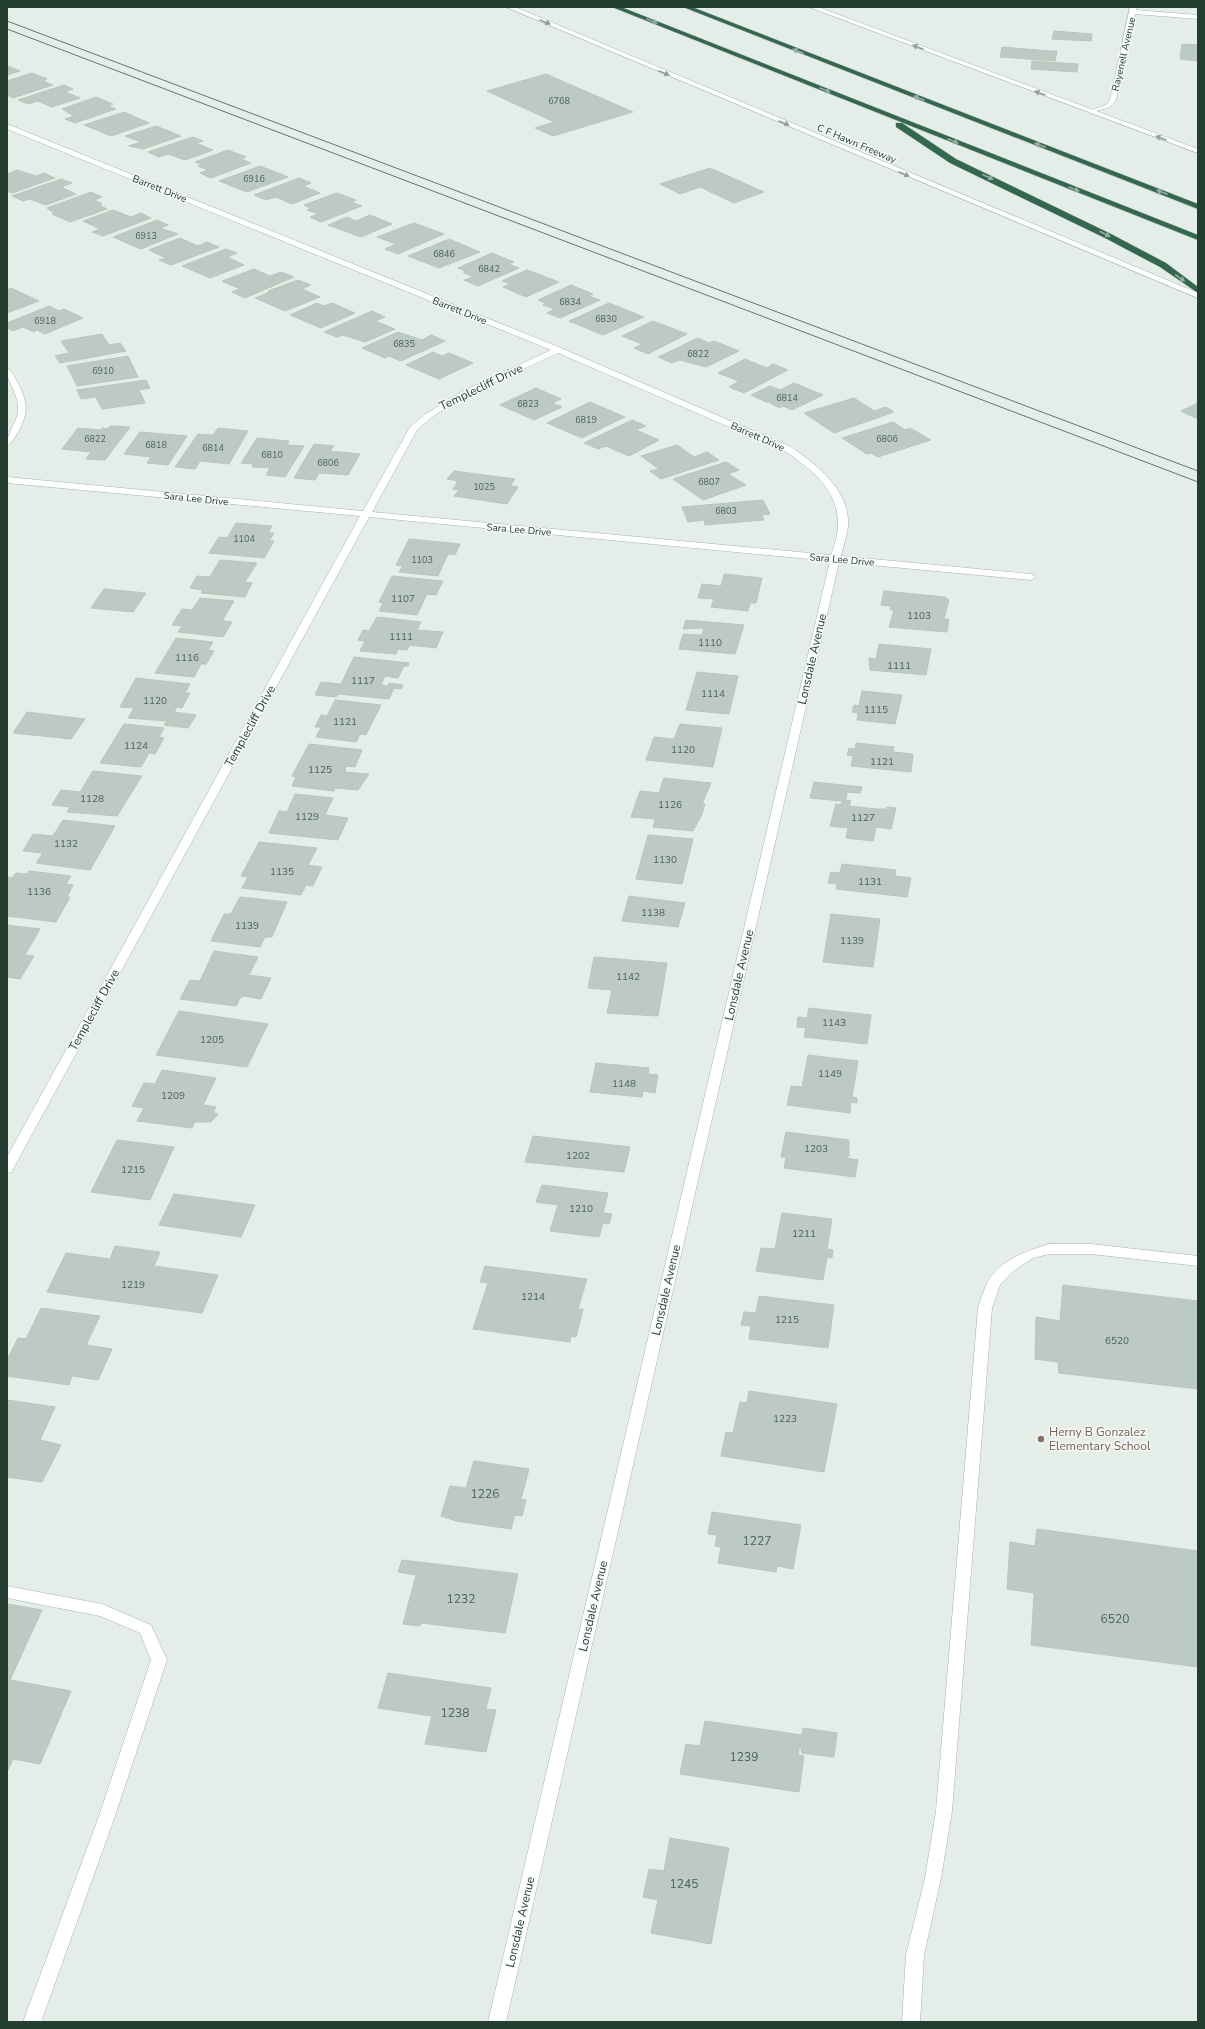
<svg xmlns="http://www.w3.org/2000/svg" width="1205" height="2029" font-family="'Nunito Sans',sans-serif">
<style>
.building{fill:#bdcac3;stroke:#b7c6bd}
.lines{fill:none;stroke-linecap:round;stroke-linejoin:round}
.lane-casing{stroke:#a7b5ad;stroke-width:1}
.street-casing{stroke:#a7b5ad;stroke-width:1}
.secondary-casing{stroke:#a3b8ad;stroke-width:1}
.highway-casing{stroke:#c2c9c6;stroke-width:1}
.lane{fill:#fff;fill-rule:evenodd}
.street{fill:#fff;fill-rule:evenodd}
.secondary{fill:#fff;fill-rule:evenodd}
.highway{fill:#326852;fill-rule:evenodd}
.tram{stroke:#5f796d;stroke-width:1}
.oneway{fill:#94b0a4}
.oneway2{fill:#929e98}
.education-dot{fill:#8d6e63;stroke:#f5f9f6;stroke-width:1.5}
.labels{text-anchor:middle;stroke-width:3;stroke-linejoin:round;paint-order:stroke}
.far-number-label{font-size:9px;fill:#4b6156}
.far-street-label{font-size:10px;fill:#253e32;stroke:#f5f9f6}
.number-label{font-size:10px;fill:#4b6156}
.street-label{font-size:12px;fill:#253e32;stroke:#f5f9f6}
.education-label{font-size:12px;fill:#785e54;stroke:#f5f9f6;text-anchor:start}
.near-number-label{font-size:12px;fill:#4b6156}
</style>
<rect width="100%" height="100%" fill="#e4ede7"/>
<g class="building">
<polygon points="1054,31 1092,34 1091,41 1052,39"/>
<polygon points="1182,44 1198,45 1198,61 1180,59"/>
<polygon points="1002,47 1050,51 1057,51 1055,61 1000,57"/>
<polygon points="1032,61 1078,64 1077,72 1031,69"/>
<polygon points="7,66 20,71 7,75"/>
<polygon points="32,73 47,79 43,81 53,85 13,98 7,95 7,81"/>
<polygon points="546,74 633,112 553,136 535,128 554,122 487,91"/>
<polygon points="64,85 73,89 65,92 80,98 52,107 38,101 28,104 18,100"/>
<polygon points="96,97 113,104 108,106 116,109 75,123 65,119 74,116 62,109"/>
<polygon points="124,112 149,123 111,136 84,125"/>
<polygon points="156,126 181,136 143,149 129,146 141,142 125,136"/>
<polygon points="193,137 203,141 196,143 213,150 185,160 168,154 159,157 148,152"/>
<polygon points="228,150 246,157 241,159 251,163 211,178 200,173 208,170 198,166 202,165 195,162"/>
<polygon points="260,166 288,177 247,192 219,181"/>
<polygon points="710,168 764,192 734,203 700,187 680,194 660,184"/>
<polygon points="17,170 36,176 44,173 55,178 12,193 7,191 7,174"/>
<polygon points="299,178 311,183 303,186 320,193 292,204 276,197 266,200 254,195"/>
<polygon points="61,179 72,183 61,187 76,194 46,205 30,199 23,201 12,196"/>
<polygon points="91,192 102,197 94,200 102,204 99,205 107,209 70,222 52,214 57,212 52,212 47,208"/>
<polygon points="337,193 356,200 351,202 362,206 321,222 310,217 319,214 307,210 310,208 304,205"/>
<polygon points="113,210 131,217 141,213 151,218 103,236 92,232 100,229 83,221"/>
<polygon points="370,215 392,224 361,237 328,225 347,217 356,221"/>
<polygon points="157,220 168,225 160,228 178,234 141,249 113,237"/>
<polygon points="414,223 444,234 398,254 385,249 396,244 377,237"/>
<polygon points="180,238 198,246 207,242 219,247 171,265 159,260 166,258 149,250"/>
<polygon points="449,239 480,252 439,268 408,256"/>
<polygon points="226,249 237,253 227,257 244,265 210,278 182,266"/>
<polygon points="492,253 514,262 508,264 519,268 478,286 464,280 473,277 463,272 466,271 458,268"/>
<polygon points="254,269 270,276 281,272 294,277 245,298 232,292 240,289 222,281"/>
<polygon points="527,270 559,282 526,297 503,287 510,284 502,281"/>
<polygon points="298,280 311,285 302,289 320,297 285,311 255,298 270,292 268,291"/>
<polygon points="571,285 593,294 588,296 600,300 560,318 547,313 555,309 543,305 546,303 538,300"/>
<polygon points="11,288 39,301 7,313 7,290"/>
<polygon points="317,303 324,306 332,303 355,313 321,328 290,315"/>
<polygon points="609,303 644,317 603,335 569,321"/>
<polygon points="49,306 59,311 64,309 83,318 45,334 37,330 34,332 23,327 13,331 7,328 7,323"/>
<polygon points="372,311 385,317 375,321 395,329 365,342 343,335 337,337 324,332"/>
<polygon points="653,321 687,334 648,354 634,348 642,344 622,336"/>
<polygon points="398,332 422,340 431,335 445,341 401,361 389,356 385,358 362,348"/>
<polygon points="102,334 109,345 120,343 126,351 60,363 55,356 69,353 61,341"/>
<polygon points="698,338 709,343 714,341 739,351 706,367 680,360 672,363 658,357"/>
<polygon points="433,352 442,356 449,353 473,363 439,379 406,365"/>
<polygon points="128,356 138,377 77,386 67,366"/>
<polygon points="745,359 767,368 773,364 788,370 744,393 729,387 739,381 718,373"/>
<polygon points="146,380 150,388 139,390 145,403 102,409 96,397 81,399 77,390"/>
<polygon points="794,383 823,395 792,410 783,406 780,408 770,403 772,402 766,402 751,395 770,386 780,390"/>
<polygon points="536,388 561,399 552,403 562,407 534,420 500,405"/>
<polygon points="854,398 874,411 886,407 894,412 834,433 804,413"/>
<polygon points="590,402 625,417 582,438 547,423"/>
<polygon points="1198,403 1198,419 1181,411"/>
<polygon points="632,420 646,426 636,430 659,440 629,456 606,446 598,449 584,443"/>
<polygon points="893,422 905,430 910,428 931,440 878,457 871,453 867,454 842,438"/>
<polygon points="110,426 130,427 105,460 86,459 91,452 62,449 78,428 101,430 102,428 108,429"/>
<polygon points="218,428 248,431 229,464 200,461 195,469 175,467 198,434 213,435"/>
<polygon points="140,432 187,436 168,465 147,463 151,457 124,454"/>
<polygon points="257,438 289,441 287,445 304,446 285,477 266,475 270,468 252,467 253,464 241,463"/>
<polygon points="314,444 334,446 330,451 360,454 348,475 319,473 315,480 294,478"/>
<polygon points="677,445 694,457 707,452 719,460 661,479 650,471 659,469 641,456"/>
<polygon points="726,462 739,470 728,474 746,485 703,500 673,479"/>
<polygon points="454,471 515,479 510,486 518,487 507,504 454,496 459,490 453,489 458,481 447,479"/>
<polygon points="763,500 770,514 762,515 764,520 705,525 704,520 688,522 682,507"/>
<polygon points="236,523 272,526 268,533 274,533 269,541 274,541 264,558 209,553 219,537 227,538"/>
<polygon points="409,539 460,544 455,555 448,554 438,576 399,572 403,566 396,565"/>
<polygon points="220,560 257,563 245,582 252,583 245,597 201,593 203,590 190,588 197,576 210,577"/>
<polygon points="724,574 762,578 756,603 750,603 748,611 711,607 714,599 698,598 702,584 721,586"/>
<polygon points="392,576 443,581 436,595 427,594 417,615 379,611 383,603 379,602"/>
<polygon points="104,589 146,593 133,612 91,608"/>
<polygon points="884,591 945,597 949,600 944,619 949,619 947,632 889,627 894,610 890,610 891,606 881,605"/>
<polygon points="200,598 234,601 222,621 232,622 223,637 178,632 182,626 172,625 182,609 192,610"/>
<polygon points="377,617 421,622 417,630 443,632 436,648 410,645 407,650 398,649 396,654 360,651 365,641 358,640 363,630 369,631"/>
<polygon points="686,620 744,625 735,654 679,649 683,634 702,635 704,628 683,629"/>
<polygon points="176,638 213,642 208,650 214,651 206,664 201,664 194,677 155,673"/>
<polygon points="879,644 931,649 926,675 870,670 869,658 876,659"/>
<polygon points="354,657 409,663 408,666 404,666 398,678 385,676 381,685 388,686 389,683 403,685 401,689 394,688 389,699 338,694 336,697 315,695 321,682 341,684"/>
<polygon points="697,672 738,676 729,714 686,710"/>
<polygon points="136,678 190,684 185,693 190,693 182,708 177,707 174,712 196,715 188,728 164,725 167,721 128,718 134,708 120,707"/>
<polygon points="862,691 902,695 895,724 857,720 858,713 852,712 854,705 859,706"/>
<polygon points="335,700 381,705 366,735 360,734 356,742 316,737 321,727 315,727 321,715 327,716"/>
<polygon points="27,712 85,719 71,739 13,733"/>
<polygon points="124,724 164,728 159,737 164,738 155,754 149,753 141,767 100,763"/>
<polygon points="680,724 722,728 713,767 646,760 654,737 674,739"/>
<polygon points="856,743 894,747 893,752 913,754 911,772 851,766 853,756 847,755 849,748 855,749"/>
<polygon points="309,744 362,750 355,767 346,766 345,772 369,774 358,790 335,788 334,791 292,786 296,777 292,776"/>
<polygon points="93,771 142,776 117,816 67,812 70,807 52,805 61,790 80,792"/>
<polygon points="664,778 711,783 702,804 705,804 702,814 693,831 653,827 655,819 631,817 640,791 659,793"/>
<polygon points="814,782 862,787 860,793 847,792 846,800 851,801 849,806 876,809 886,809 887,807 896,808 891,829 876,827 873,841 846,838 848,828 830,826 836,804 841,805 842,801 810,798"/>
<polygon points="295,794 333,798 325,815 348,818 338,840 269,833 279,811 287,812"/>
<polygon points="63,820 115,826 90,870 36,863 43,853 23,851 33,834 53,836"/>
<polygon points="648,835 693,839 682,884 636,879"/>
<polygon points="259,842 317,848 308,865 322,867 313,886 306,885 301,895 242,888 248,877 241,876"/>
<polygon points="842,864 896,870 895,876 911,878 907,897 836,889 837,884 828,883 831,872 840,873"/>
<polygon points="29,871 71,876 66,884 73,885 67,897 70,897 56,922 7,916 7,877 12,878 16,873 27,874"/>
<polygon points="629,896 685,903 678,927 622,921"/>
<polygon points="240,897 287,902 272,937 265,937 260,947 211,941 224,914 231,914"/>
<polygon points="831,914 880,919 873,967 823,962"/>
<polygon points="7,925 40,929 25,955 34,956 20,979 7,977"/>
<polygon points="214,951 258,957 249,975 271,978 261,999 244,996 240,998 236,1006 180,999 190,980 200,981"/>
<polygon points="594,957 667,963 658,1016 607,1013 612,990 588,988"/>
<polygon points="809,1008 871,1015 867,1044 804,1037 806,1028 797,1027 798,1017 807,1018"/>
<polygon points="179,1011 268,1024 247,1067 156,1055"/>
<polygon points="808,1055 858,1061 852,1097 857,1098 857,1103 851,1102 850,1113 787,1105 791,1086 802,1087"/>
<polygon points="596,1063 649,1068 648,1074 658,1075 655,1093 643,1091 642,1097 590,1092"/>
<polygon points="162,1070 216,1078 203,1105 216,1107 213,1113 218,1114 211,1122 195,1122 192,1128 137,1121 144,1108 132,1106 144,1083 155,1084"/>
<polygon points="786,1132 849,1140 849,1156 846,1158 858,1160 855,1177 784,1168 786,1157 781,1157"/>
<polygon points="533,1136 630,1147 624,1172 525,1162"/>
<polygon points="117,1140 174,1147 150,1200 91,1192"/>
<polygon points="542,1185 608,1193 603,1213 612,1214 609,1224 603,1223 599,1237 550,1231 558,1205 536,1202"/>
<polygon points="174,1194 255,1205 241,1237 159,1225"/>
<polygon points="782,1213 832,1219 827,1249 833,1250 832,1258 827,1257 823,1280 756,1271 761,1248 775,1249"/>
<polygon points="115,1246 160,1252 154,1266 218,1275 202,1313 47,1292 66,1253 110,1259"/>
<polygon points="485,1266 587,1279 578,1309 583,1309 576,1337 571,1336 570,1342 473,1329 488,1283 480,1282"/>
<polygon points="1063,1285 1198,1301 1198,1389 1059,1373 1058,1362 1035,1359 1036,1317 1060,1321"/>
<polygon points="759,1296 834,1305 828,1348 749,1339 751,1326 741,1325 744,1312 756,1313"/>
<polygon points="41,1308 100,1316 86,1345 112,1349 98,1380 72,1376 69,1385 7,1376 7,1360 18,1338 26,1339"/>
<polygon points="749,1391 837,1404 824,1472 721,1456 726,1432 733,1433 740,1402 747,1403"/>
<polygon points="7,1400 55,1407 40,1440 61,1445 42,1482 7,1477"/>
<polygon points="474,1461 529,1469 521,1499 526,1500 522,1516 515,1515 511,1529 456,1521 441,1516 450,1486 466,1488"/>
<polygon points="712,1512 801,1525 793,1569 777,1566 776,1572 718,1563 721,1547 715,1546 717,1535 708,1534"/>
<polygon points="1037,1529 1198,1551 1198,1667 1031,1645 1034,1593 1007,1589 1010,1542 1035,1546"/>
<polygon points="402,1560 518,1574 505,1633 421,1623 420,1626 403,1624 416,1575 398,1572"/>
<polygon points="7,1604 42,1610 10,1680 71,1691 40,1764 13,1759 7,1772"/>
<polygon points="388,1673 491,1688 486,1709 496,1710 486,1752 425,1744 432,1716 378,1708"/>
<polygon points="705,1721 802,1735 803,1728 837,1733 834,1757 802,1753 800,1744 798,1755 804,1756 799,1792 680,1774 686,1744 700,1746"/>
<polygon points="670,1838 729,1848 711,1944 651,1933 658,1900 643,1897 649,1869 664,1871"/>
</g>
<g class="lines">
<defs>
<g id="lane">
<path d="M1049 1244H1091L1198 1256V1266L1091 1254H1049L1033 1258 1012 1272 1000 1285 992 1308 952 1811 941 1878 924 1955 920 2022H902L906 1955 925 1878 936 1811 978 1308C981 1299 984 1289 988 1281 1001 1260 1026 1251 1049 1244Z"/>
<polygon points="7,1586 102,1604 151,1625 167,1660 115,1816 41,2022 23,2022 99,1816 151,1660 140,1633 100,1616 7,1598"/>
</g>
<g id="street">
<polygon points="1130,7 1136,7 1136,10 1198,15 1198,19 1135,14 1116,100 1110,107 1089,113 1089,111 1106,105 1110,100"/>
<path d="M7 124 561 348 791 447C818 466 850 490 848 526 847 536 843 547 841 556L1031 574 1036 577 1031 580 839 562 506 2022H488L830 561 369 517 13 1169 12 1172 7 1173V1157L360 516 7 483V477L363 511 410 427 426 414 461 392 551 350 7 129ZM558 353 785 451C811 469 839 490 838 525 838 535 834 546 831 555L372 512 417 430 432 417 467 395Z"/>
<path d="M7 369 10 370C30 401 32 414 10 444L7 445C7 431 18 423 18 409 19 394 7 384 7 369Z"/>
</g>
<g id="secondary">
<polygon points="506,7 515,7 1198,293 1198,298"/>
<polygon points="809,7 818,7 1198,149 1198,153"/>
</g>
<g id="highway">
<polygon points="612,7 621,7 1198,235 1198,240"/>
<polygon points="683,7 692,7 1198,204 1198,209"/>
<polygon points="896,123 902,123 956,159 1111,234 1166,263 1198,287 1198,293 1160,267 1105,238 950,163 896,127"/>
</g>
</defs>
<use href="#lane" class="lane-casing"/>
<use href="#street" class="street-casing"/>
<use href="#secondary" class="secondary-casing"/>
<use href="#highway" class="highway-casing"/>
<use href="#lane" class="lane"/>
<use href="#street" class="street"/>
<use href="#secondary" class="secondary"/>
<use href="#highway" class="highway"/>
<g class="tram">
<polyline points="7,21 1198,471"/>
<polyline points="7,29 1198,482"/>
</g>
</g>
<defs><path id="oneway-solid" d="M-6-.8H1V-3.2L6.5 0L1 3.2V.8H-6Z"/></defs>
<g class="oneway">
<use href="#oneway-solid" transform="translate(652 21) rotate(22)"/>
<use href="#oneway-solid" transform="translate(798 51) rotate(-159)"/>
<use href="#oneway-solid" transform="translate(825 90) rotate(22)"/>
<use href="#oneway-solid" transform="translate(919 98) rotate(-159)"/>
<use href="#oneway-solid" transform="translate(953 141) rotate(22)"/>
<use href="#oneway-solid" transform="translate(1040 145) rotate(-159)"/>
<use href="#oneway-solid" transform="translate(988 177) rotate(25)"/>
<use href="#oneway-solid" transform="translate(1074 189) rotate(22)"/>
<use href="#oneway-solid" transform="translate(1162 192) rotate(-159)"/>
<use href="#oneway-solid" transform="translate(1105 234) rotate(27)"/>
<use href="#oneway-solid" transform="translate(1180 278) rotate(36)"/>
</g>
<g class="oneway2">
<use href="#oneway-solid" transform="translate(545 22) rotate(23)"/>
<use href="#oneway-solid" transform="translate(918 47) rotate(-159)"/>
<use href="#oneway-solid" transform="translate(664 73) rotate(23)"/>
<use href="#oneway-solid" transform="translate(1040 93) rotate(-159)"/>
<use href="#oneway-solid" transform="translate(784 123) rotate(23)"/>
<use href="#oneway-solid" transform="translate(1161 138) rotate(-160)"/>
<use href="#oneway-solid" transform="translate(904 174) rotate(23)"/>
</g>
<circle class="education-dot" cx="1041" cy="1439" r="4"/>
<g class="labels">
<g class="far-number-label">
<text x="559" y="104">6768</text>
<text x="254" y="182">6916</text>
<text x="146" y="239">6913</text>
<text x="444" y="257">6846</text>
<text x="489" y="272">6842</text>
<text x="570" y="305">6834</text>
<text x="606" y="322">6830</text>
<text x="45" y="324">6918</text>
<text x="404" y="347">6835</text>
<text x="698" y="357">6822</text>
<text x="103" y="374">6910</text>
<text x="787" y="401">6814</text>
<text x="528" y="407">6823</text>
<text x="586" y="423">6819</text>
<text x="95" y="442">6822</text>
<text x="887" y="442">6806</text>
<text x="156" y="448">6818</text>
<text x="213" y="451">6814</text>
<text x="272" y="458">6810</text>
<text x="328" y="466">6806</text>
<text x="709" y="485">6807</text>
<text x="484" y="490">1025</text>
<text x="726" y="514">6803</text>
<text x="244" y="542">1104</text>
<text x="422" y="563">1103</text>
</g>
<g class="far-street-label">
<text transform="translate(1123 54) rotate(-77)" y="4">Rayenell Avenue</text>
<text transform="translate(857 143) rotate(23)" y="4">C F Hawn Freeway</text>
<text transform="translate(160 188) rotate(22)" y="4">Barrett Drive</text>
<text transform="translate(460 310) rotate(22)" y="4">Barrett Drive</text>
<text transform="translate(758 436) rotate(24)" y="4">Barrett Drive</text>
<text transform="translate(196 498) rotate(6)" y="4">Sara Lee Drive</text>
<text transform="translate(519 529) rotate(5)" y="4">Sara Lee Drive</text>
<text transform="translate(842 559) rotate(5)" y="4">Sara Lee Drive</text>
</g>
<g class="number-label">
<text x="403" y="602">1107</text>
<text x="919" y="619">1103</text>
<text x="401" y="640">1111</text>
<text x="710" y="646">1110</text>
<text x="187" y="661">1116</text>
<text x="899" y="669">1111</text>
<text x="363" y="684">1117</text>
<text x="713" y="697">1114</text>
<text x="155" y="704">1120</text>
<text x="876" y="713">1115</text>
<text x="345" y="725">1121</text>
<text x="136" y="749">1124</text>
<text x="683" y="753">1120</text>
<text x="882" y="765">1121</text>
<text x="320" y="773">1125</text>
<text x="92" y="802">1128</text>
<text x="670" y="808">1126</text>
<text x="307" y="820">1129</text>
<text x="863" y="821">1127</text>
<text x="66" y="847">1132</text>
<text x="665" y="863">1130</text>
<text x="282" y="875">1135</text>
<text x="870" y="885">1131</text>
<text x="39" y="895">1136</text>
<text x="653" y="916">1138</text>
<text x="247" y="929">1139</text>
<text x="852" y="944">1139</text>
<text x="628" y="980">1142</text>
<text x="834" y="1026">1143</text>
<text x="212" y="1043">1205</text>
<text x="830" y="1077">1149</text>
<text x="624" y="1087">1148</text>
<text x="173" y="1099">1209</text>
<text x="816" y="1152">1203</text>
<text x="578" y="1159">1202</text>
<text x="133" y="1173">1215</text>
<text x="581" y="1212">1210</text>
<text x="804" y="1237">1211</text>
<text x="133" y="1288">1219</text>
<text x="533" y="1300">1214</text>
<text x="787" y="1323">1215</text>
<text x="1117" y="1344">6520</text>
<text x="785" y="1422">1223</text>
</g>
<g class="street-label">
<text transform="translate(481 387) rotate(-26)" y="4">Templecliff Drive</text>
<text transform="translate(812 659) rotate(-77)" y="4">Lonsdale Avenue</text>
<text transform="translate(250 726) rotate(-61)" y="4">Templecliff Drive</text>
<text transform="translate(739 975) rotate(-77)" y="4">Lonsdale Avenue</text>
<text transform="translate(94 1010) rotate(-61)" y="4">Templecliff Drive</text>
<text transform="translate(666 1290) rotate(-77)" y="4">Lonsdale Avenue</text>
<text transform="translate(593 1606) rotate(-77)" y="4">Lonsdale Avenue</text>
<text transform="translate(520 1922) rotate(-77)" y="4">Lonsdale Avenue</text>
</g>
<g class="education-label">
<text x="1049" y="1436">Herny B Gonzalez<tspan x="1049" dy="14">Elementary School</tspan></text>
</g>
<g class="near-number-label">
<text x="485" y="1498">1226</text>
<text x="757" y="1545">1227</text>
<text x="461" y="1603">1232</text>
<text x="1115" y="1623">6520</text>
<text x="455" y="1717">1238</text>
<text x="744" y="1761">1239</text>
<text x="684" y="1888">1245</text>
</g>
</g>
<rect width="1205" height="2029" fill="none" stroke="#253e32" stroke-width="16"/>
</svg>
